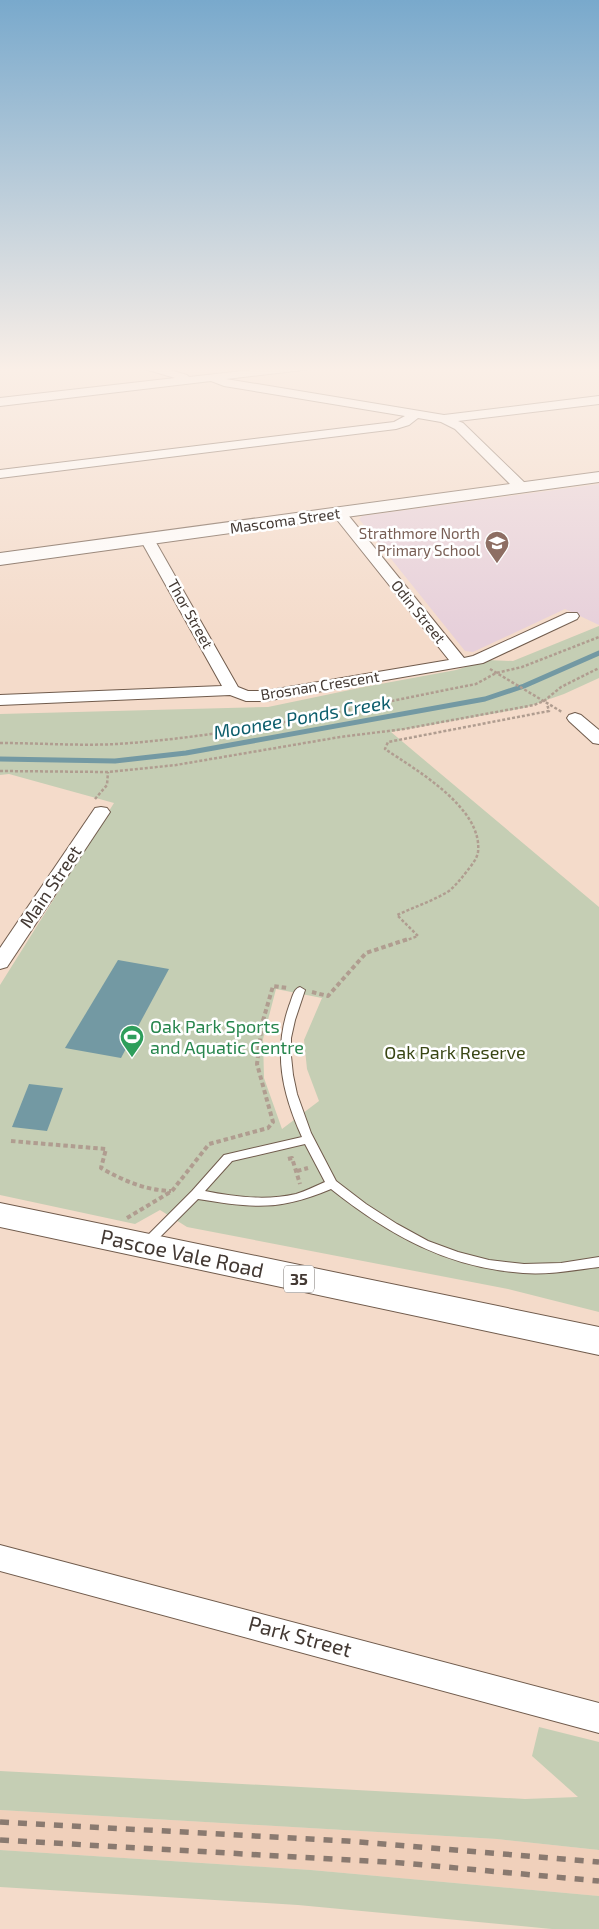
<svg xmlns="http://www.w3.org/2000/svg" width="599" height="1929" font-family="'Exo 2',sans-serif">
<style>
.built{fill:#f0d0bb}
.education{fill:#e6cfda}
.green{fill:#c5ceb4;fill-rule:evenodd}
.water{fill:#7399a3}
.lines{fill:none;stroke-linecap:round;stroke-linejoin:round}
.stream{stroke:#7399a3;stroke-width:5}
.lane-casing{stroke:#705b4c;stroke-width:2}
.street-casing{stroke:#705b4c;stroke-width:2}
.secondary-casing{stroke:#705b4c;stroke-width:2}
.primary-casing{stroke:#705b4c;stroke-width:2}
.path-far2{stroke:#b09d90;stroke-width:2;stroke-dasharray:2.5 2;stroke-linecap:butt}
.path-far1{stroke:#b09d90;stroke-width:2.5;stroke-dasharray:3 2;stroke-linecap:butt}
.path{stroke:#b09d90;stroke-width:4;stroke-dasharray:4.5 3;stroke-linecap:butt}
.lane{fill:#fff;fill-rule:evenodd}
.street{fill:#fff;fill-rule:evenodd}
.secondary{fill:#fff;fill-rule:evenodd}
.primary{fill:#fff;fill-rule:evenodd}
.rail{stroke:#8a7a70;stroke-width:5.5;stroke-dasharray:9 9;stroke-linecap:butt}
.labels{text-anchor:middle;stroke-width:5;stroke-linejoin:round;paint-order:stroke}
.far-street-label{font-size:15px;fill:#433933;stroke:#fff}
.far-education-label{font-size:15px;fill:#785e54;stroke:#fff;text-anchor:end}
.shield{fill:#fff;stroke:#7b7470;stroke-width:1}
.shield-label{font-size:16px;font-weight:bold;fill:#433933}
.street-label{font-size:18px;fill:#433933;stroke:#fff}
.leisure-label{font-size:18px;fill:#27864d;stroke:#fff;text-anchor:start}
.park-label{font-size:18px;fill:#394614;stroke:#fff}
.water-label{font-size:19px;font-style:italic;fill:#0c5d6c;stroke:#fff}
.near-street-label{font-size:21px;fill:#433933;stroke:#fff}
</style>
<rect width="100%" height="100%" fill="#f4dbca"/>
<polygon class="built" points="0,1810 497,1839 599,1850 599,1896 311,1870 0,1850"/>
<polygon class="education" points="599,484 599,625 565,609 473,652 465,651 359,519 362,516"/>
<g class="green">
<path d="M599 626V678L564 694 524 708 391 732 599 907V1312L508 1289 187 1227 160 1210 135 1224 0 1195V985L114 803 9 774 0 775V714L268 707 364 687 456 670 487 660 513 661ZM276 989 322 998 304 1040 307 1069 319 1101 282 1129 264 1078 263 1039Z"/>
<polygon points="539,1727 599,1742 599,1850 497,1839 0,1810 0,1771 525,1799 578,1797 532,1756"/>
<polygon points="0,1850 311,1870 599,1896 599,1929 552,1929 298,1905 0,1887"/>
</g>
<g class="water">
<polygon points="118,960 169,969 121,1058 65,1048"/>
<polygon points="29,1084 63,1088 47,1131 12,1127"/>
</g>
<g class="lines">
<polyline class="stream" points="0,759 115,761 186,753 485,699 524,686 599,653"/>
<defs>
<path id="lane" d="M300 987 305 990 295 1020 291 1038V1056L293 1075 297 1094 311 1133 336 1181 366 1204 397 1224 428 1241 458 1252 489 1260 524 1264 561 1263 599 1257V1267C574 1270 549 1275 523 1273 448 1268 389 1235 331 1189 279 1211 253 1208 198 1199L150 1247 146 1249 142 1247 140 1244 142 1241 192 1191 224 1155 302 1137C282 1093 273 1052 289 1006 292 999 293 989 300 987ZM305 1144 325 1182C315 1186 306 1191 296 1194 266 1201 235 1197 205 1191L232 1161Z"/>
<g id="street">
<polygon points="143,367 160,367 187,375 189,377 278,367 308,367 307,369 303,370 226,379 444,415 599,396 599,404 458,421 463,423 527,485 529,488 522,492 517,491 455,429 441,422 418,418 409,425 396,429 0,478 0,470 394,422 405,416 224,386 211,381 0,406 0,398 175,378 145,369"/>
<polygon points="339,509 344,510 464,658 473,656 567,613 577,613 579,616 577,619 483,663 265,701 246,701 230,695 0,705 0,695 222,686 140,539 147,535 154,539 238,687 248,691 265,691 449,660 334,516 332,513 334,510"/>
<polygon points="575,713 581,715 599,730 599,744 593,743 569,721 567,718 569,715"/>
<polygon points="101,807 107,808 110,812 7,967 0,969 0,948 95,808"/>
<polygon points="0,1545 599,1703 599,1733 0,1571"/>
</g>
<polygon id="secondary" points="599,472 599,482 0,565 0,553"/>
<polygon id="primary" points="0,1203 599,1327 599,1355 0,1227"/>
</defs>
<use href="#lane" class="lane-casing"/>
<use href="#street" class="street-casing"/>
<use href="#secondary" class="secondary-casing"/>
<use href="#primary" class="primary-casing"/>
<polyline class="path-far2" points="314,368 326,367"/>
<g class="path-far1">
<polyline points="490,669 562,712"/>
<path d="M0 743C39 743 79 746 117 744 238 736 358 707 476 684L496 673 522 667 599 637"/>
<polyline points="0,771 108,772 176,765 340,737 404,729 534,705 544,701 561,687 599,668"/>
<polyline points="95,799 107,785 108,772"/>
<path d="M404 941 418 936 397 915C414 907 433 901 449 891 456 885 461 879 467 871 471 866 477 859 478 852 483 808 416 770 385 749L388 742 549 711 547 704"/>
</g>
<g class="path">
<polyline points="312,992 328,996 366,953 408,939"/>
<path d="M11 1141 106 1149 101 1168C124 1181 145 1190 171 1191"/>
<polyline points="288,1159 292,1158 300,1184"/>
<polyline points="297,1171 308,1168"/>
<polyline points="127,1218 172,1191 209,1144 268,1128 273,1122 257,1064 262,1024 273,986 288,988"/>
</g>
<use href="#lane" class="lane"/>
<use href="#street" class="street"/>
<use href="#secondary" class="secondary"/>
<use href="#primary" class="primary"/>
<g class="rail">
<polyline points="0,1822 347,1841 599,1862"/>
<polyline points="0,1840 402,1863 599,1881"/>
</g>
</g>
<linearGradient id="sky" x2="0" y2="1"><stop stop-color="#79a9cc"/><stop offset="0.58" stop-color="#faefe7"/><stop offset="1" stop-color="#faefe7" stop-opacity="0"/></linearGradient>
<rect width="599" height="637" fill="url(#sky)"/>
<defs>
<symbol id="school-pin" viewBox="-11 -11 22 30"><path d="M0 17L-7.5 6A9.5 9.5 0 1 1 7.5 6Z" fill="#8d6e63" stroke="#fff"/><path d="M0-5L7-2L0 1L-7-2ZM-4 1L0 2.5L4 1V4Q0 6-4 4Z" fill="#fff"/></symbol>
<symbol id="stadium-pin" viewBox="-11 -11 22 30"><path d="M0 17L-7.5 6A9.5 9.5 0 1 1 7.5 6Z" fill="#2e9e5b" stroke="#fff"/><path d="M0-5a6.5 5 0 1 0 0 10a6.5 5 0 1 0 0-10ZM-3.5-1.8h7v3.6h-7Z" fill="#fff"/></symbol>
</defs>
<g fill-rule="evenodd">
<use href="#school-pin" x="483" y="529" width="28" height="38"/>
<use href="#stadium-pin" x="118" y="1023" width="28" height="38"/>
</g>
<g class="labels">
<g class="far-street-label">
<text transform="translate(285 521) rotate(-8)" y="5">Mascoma Street</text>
<text transform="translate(418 612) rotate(51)" y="5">Odin Street</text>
<text transform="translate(190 614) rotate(61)" y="5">Thor Street</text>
<text transform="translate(320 686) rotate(-9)" y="5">Brosnan Crescent</text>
</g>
<g class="far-education-label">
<text x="480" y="539">Strathmore North<tspan x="480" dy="17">Primary School</tspan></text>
</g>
<rect class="shield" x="284" y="1265.5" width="30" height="27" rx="4"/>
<g class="shield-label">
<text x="299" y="1285">35</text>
</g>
<g class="street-label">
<text transform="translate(51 887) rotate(-56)" y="6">Main Street</text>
</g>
<g class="leisure-label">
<text x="150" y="1033">Oak Park Sports<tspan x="150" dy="21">and Aquatic Centre</tspan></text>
</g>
<g class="park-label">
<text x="455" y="1059">Oak Park Reserve</text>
</g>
<g class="water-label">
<text transform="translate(302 717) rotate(-10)" y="7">Moonee Ponds Creek</text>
</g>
<g class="near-street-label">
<text transform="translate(182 1254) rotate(12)" y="7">Pascoe Vale Road</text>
<text transform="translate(300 1637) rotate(15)" y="7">Park Street</text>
</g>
</g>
</svg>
